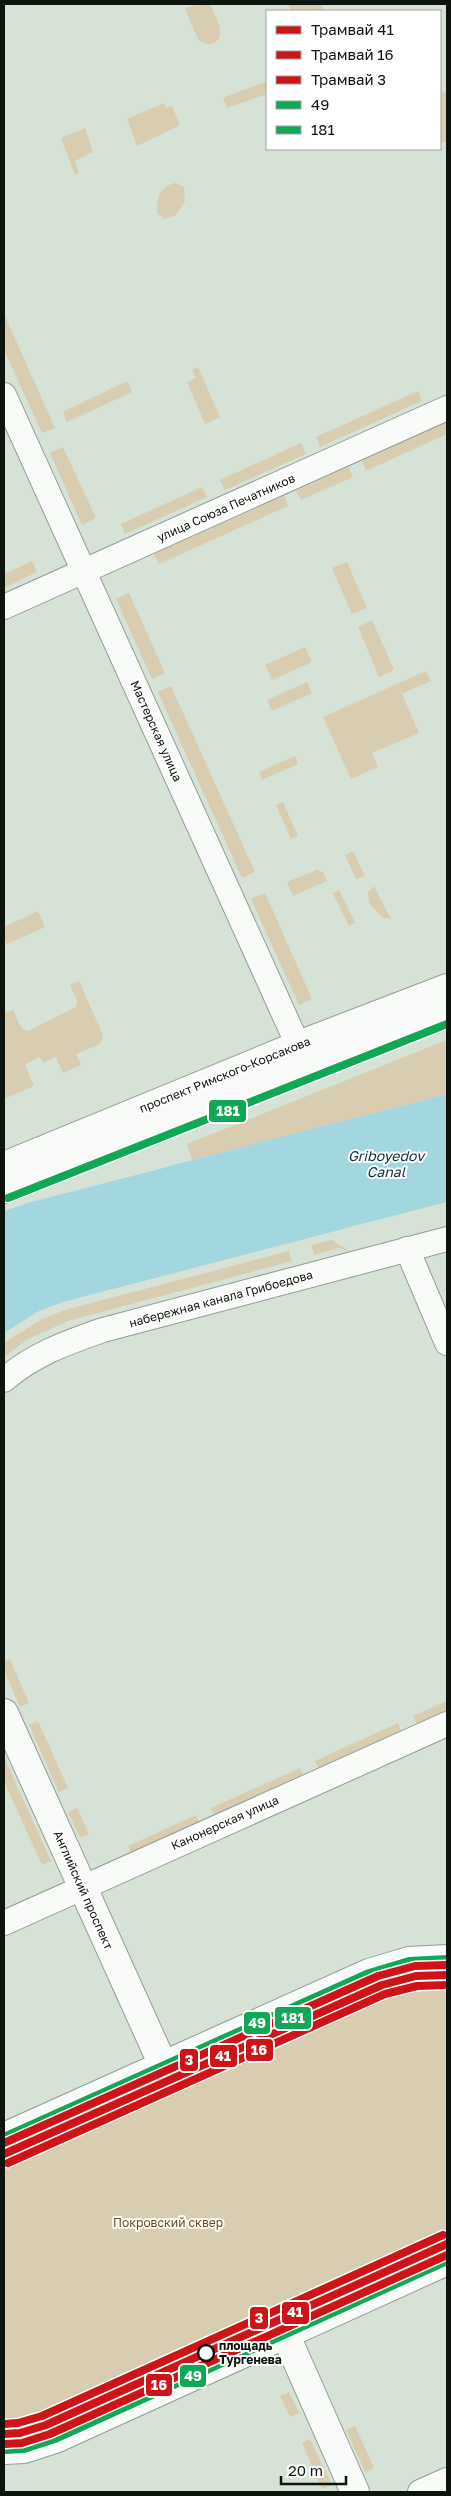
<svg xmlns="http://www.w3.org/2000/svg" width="451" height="2496" font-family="'Golos Text',sans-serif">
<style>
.green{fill:#d8ccb1}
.water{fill:#a2d7e0}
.pier{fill:#d7e2d7}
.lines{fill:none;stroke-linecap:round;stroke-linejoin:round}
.minor-casing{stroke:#949c94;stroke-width:26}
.tertiary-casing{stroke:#949c94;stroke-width:30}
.primary-casing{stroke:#949c94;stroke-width:30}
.minor{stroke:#f9fbf9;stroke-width:24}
.tertiary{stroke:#f9fbf9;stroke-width:28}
.primary{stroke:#f9fbf9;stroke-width:28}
.bus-1-casing{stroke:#fff;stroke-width:11}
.bus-2-casing{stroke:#fff;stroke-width:11}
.bus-1{stroke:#10a855;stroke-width:8}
.bus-2{stroke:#10a855;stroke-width:8}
.tram-1-casing{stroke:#fff;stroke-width:11}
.tram-2-casing{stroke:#fff;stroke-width:11}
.tram-3-casing{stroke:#fff;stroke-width:11}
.tram-1{stroke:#ce1417;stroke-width:8}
.tram-2{stroke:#ce1417;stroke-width:8}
.tram-3{stroke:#ce1417;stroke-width:8}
.stop-dot{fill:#fff;stroke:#0d130d;stroke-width:2.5}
.labels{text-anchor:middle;stroke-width:4;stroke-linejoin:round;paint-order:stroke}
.street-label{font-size:12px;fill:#0d130d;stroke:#fff}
.park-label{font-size:12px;fill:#6e4c14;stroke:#fff}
.stop-label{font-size:12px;font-weight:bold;fill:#0d130d;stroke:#fff;text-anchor:start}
.water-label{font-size:14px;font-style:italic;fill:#0d3038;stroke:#fff}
.line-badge{stroke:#fff;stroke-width:2}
.badge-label{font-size:14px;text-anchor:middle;font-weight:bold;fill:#fff}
</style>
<rect width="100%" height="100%" fill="#d7e2d7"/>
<g class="green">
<path d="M197 4H210L220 27V37C215 45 208 46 199 41L185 9Z"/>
<polygon points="288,4 321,4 324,11 291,11"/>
<polygon points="267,81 267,94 227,108 223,98"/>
<polygon points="447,90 447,141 440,144 440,93"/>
<polygon points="164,103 166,108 172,106 180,125 137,146 127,119"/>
<polygon points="85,128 93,152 75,161 79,173 75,175 61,138"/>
<path d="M175 183 184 187 185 201 176 215 165 219 158 214C155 199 160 187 175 183Z"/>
<polygon points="4,314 55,428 42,433 4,350"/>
<polygon points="198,367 220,417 205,424 187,382 196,378 192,370"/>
<polygon points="127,381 132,392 67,422 63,412"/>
<polygon points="418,391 422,401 320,447 316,437"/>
<polygon points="447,422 447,434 366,471 362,461"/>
<polygon points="301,443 306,454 225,490 220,480"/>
<polygon points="63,447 96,518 82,525 50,453"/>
<polygon points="349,467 353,477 301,500 296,491"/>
<polygon points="202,487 207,497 125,534 121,524"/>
<polygon points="284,496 288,506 159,564 154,554"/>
<polygon points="32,561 37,572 4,588 4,574"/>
<polygon points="347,562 367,608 352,614 332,568"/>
<polygon points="129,593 165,673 152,679 116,599"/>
<polygon points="372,620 394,670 379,677 358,627"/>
<polygon points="305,647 312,662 272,680 265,665"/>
<polygon points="426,671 431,681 402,694 419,733 372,753 378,767 351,779 323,717"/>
<polygon points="307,682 312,693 272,711 267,700"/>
<polygon points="171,686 255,872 242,878 158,692"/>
<polygon points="295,756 298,764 262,780 259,772"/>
<polygon points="283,802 298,836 291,839 276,805"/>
<polygon points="353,851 365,876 356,879 345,855"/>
<polygon points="317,870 323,872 327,881 293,896 287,882"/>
<polygon points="374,886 391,919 383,918 369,903 368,892"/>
<polygon points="339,890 355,923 349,926 333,893"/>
<polygon points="265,893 312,999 299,1005 251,899"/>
<polygon points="38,911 45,927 7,944 4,937 4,927"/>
<polygon points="79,981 103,1035 100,1044 76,1054 81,1065 63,1073 56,1057 43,1063 40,1057 25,1064 34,1086 4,1099 4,1013 13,1010 20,1026 26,1031 30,1030 76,1007 77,1000 70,985"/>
<polygon points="447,1040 447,1094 192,1160 187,1144"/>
<polygon points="332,1240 351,1252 339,1248 314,1255 311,1245"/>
<polygon points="289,1251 292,1261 68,1321 28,1339 4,1357 4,1344 7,1341 42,1319 65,1310"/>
<polygon points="10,1659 29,1703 20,1707 4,1670 4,1662"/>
<polygon points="447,1701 447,1710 417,1724 413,1716"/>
<polygon points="38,1721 68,1788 59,1792 29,1725"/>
<polygon points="398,1723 401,1731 318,1768 315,1761"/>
<polygon points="4,1757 51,1861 42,1865 4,1781"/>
<polygon points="300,1768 303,1775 214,1815 211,1808"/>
<polygon points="77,1808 89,1834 80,1838 68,1812"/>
<polygon points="196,1815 199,1822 131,1852 128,1846"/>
<polygon points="447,1983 447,2234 41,2415 4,2425 4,2163 124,2107 390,1990 417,1984"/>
<polygon points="289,2392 299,2413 290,2417 280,2396"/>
<polygon points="355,2426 374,2468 365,2472 346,2430"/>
<polygon points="310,2439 332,2485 322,2489 302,2443"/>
</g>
<polygon class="water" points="447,1094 447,1202 63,1302 39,1311 4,1333 4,1211 31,1202"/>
<g class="pier">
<polygon points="166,1164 167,1167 62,1194 62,1192"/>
<polygon points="445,1203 446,1205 347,1231 346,1228"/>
</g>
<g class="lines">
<defs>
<g id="minor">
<polyline points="4,395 306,1063"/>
<polyline points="4,607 447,408"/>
<polyline points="407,1249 447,1343"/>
<path d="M4 1380C34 1354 66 1343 103 1330L447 1239"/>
<polyline points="4,1923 447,1724"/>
<polyline points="420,2492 447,2480"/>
</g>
<g id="tertiary">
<polyline points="4,1713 163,2065"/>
<polyline points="4,2137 369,1973 409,1961 447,1959"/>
<polyline points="286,2336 355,2492"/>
<polyline points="4,2450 24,2449 55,2439 447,2261"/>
</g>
<g id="primary">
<polyline points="4,1166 299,1045 447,988"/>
<polyline points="4,1189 447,1013"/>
</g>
</defs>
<use href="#minor" class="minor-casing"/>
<use href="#tertiary" class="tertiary-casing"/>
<use href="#primary" class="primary-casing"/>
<use href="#minor" class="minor"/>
<use href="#tertiary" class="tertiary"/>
<use href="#primary" class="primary"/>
<defs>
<g id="bus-1">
<polyline points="4,2137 369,1973 409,1961 447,1959"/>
<polyline points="4,2450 24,2449 55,2439 447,2261"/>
</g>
<g id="bus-2">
<polyline points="8,1198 447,1024"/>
<polyline points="8,2146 373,1982 411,1971 447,1969"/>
</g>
</defs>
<use href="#bus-1" class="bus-1-casing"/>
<use href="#bus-2" class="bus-2-casing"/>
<use href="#bus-1" class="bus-1"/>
<use href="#bus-2" class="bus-2"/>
<defs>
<g id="tram-1">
<polyline points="4,2154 382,1985 416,1976 447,1975"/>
<polyline points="4,2434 20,2433 46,2425 447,2244"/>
</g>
<g id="tram-2">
<polyline points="8,2163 385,1994 417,1986 447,1985"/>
<polyline points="5,2444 22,2443 50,2434 447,2255"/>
</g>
<g id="tram-3">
<polyline points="4,2143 378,1976 415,1966 447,1965"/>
<polyline points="4,2424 18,2423 42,2416 443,2235"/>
</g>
</defs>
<use href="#tram-1" class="tram-1-casing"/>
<use href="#tram-2" class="tram-2-casing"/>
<use href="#tram-3" class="tram-3-casing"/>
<use href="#tram-1" class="tram-1"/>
<use href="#tram-2" class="tram-2"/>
<use href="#tram-3" class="tram-3"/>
</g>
<circle class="stop-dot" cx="206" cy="2353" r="8"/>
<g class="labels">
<g class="street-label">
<text transform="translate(226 508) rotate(-24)" y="4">улица Союза Печатников</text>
<text transform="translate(156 731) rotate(66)" y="4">Мастерская улица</text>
<text transform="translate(225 1075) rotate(-22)" y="4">проспект Римского-Корсакова</text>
<text transform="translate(221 1299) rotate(-15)" y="4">набережная канала Грибоедова</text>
<text transform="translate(225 1823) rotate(-24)" y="4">Канонерская улица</text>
<text transform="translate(83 1890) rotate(66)" y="4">Английский проспект</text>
</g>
<g class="park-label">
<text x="168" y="2227">Покровский сквер</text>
</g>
<g class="stop-label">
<text x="219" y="2350">площадь<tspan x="219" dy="14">Тургенева</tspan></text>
</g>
<g class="water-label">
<text x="386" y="1161">Griboyedov<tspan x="386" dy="16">Canal</tspan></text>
</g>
</g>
<g class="line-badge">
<rect x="208" y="1099" width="39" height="24" rx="5" fill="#10a855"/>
<rect x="274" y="2006" width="38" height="24" rx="5" fill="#10a855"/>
<rect x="243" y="2011" width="28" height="24" rx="5" fill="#10a855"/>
<rect x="245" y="2038" width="29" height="24" rx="5" fill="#ce1417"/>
<rect x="209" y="2044" width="29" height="24" rx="5" fill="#ce1417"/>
<rect x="179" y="2048" width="20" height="24" rx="5" fill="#ce1417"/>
<rect x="281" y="2301" width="29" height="24" rx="5" fill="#ce1417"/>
<rect x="249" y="2306" width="20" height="24" rx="5" fill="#ce1417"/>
<rect x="179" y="2364" width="28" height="24" rx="5" fill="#10a855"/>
<rect x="145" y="2373" width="28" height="24" rx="5" fill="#ce1417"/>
</g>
<g class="badge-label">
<text x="228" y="1116">181</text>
<text x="293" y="2023">181</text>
<text x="257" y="2028">49</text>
<text x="259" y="2055">16</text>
<text x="223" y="2061">41</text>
<text x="189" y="2065">3</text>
<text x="295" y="2317">41</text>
<text x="259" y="2323">3</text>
<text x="193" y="2381">49</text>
<text x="159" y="2390">16</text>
</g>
<rect width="451" height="2496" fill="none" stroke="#0d130d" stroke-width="10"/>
<rect x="266" y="10" width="175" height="140" fill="#ffffff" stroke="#9ea19e"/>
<rect x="276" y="26" width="25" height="8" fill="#ce1417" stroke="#9ea19e"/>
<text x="311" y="35" font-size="15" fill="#0d130d">Трамвай 41</text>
<rect x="276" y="51" width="25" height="8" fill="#ce1417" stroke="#9ea19e"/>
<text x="311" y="60" font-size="15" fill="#0d130d">Трамвай 16</text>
<rect x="276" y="76" width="25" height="8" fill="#ce1417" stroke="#9ea19e"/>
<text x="311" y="85" font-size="15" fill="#0d130d">Трамвай 3</text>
<rect x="276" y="101" width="25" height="8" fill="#10a855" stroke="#9ea19e"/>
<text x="311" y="110" font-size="15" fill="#0d130d">49</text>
<rect x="276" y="126" width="25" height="8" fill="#10a855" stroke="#9ea19e"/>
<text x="311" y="135" font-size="15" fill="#0d130d">181</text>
<path d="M281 2476v8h65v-8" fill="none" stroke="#0d130d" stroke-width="2.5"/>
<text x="288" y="2476" font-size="15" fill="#0d130d" stroke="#ffffff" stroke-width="4" paint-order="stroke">20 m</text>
</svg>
